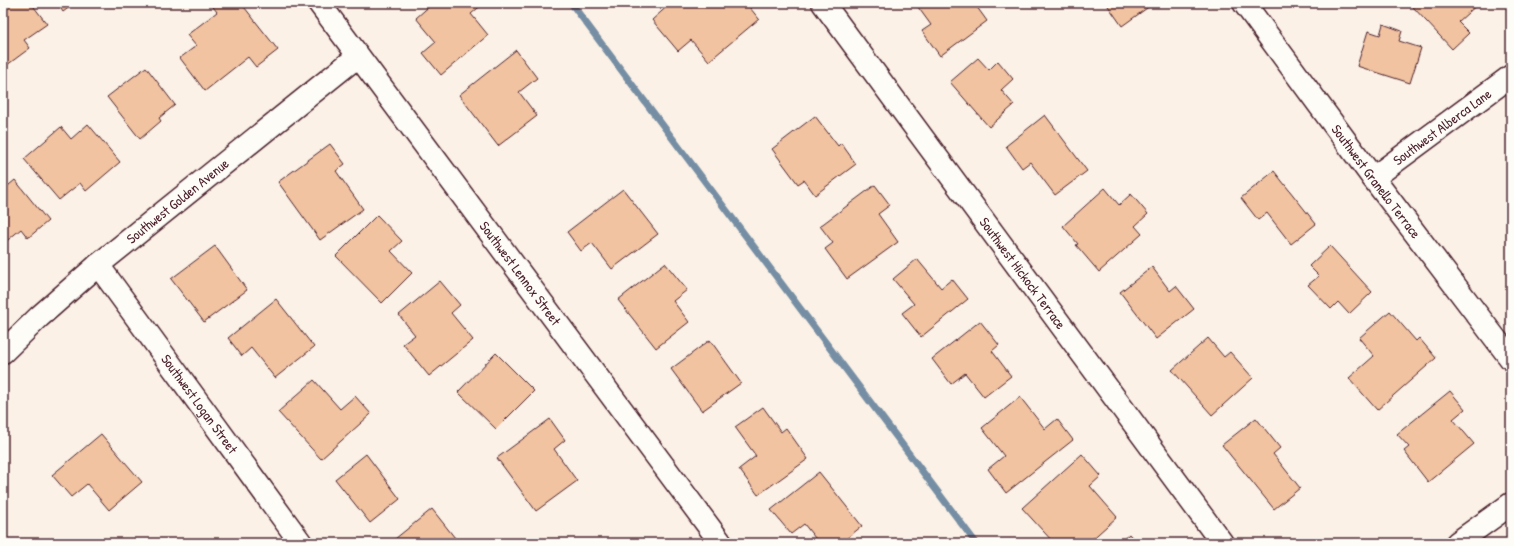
<svg xmlns="http://www.w3.org/2000/svg" width="1514" height="546" font-family="'Patrick Hand',sans-serif">
<style>
.lines{fill:none;stroke-linecap:round;stroke-linejoin:round}
.stream{stroke:#768ea4;stroke-width:7}
.building{fill:#f1c3a1;stroke:#4a1f2b}
.minor-casing{stroke:#4a1f2b;stroke-width:25}
.minor{stroke:#fdfcf7;stroke-width:22}
.labels{text-anchor:middle;stroke-width:3;stroke-linejoin:round;paint-order:stroke}
.street-label{font-size:14px;fill:#4a1f2b;stroke:#fdfcf7}
</style>
<rect width="100%" height="100%" fill="#fbf1e6"/>
<filter id="ink" filterUnits="userSpaceOnUse"><feTurbulence type="fractalNoise" baseFrequency=".025" numOctaves="2"/><feDisplacementMap in="SourceGraphic" scale="8" xChannelSelector="R" yChannelSelector="G"/><feConvolveMatrix kernelMatrix="1 2 1 2 8 2 1 2 1" color-interpolation-filters="sRGB"/></filter>
<g filter="url(#ink)">
<g class="lines">
<polyline class="stream" points="571,3 976,543"/>
</g>
<g class="building">
<polygon points="8,3 31,3 47,24 24,40 30,48 3,68 3,7"/>
<polygon points="57,3 75,3 63,12"/>
<polygon points="210,3 241,3 278,50 256,67 248,57 205,91 180,58 196,46 187,35 217,12"/>
<polygon points="433,3 484,3 471,14 488,35 441,75 423,53 436,42 416,18"/>
<polygon points="671,3 746,3 759,19 709,61 691,40 678,51 652,20"/>
<polygon points="915,3 974,3 987,21 940,56 922,31 931,25"/>
<polygon points="1106,3 1154,3 1122,26"/>
<polygon points="1417,3 1479,3 1458,22 1469,33 1452,49 1413,7"/>
<polygon points="1383,24 1402,31 1399,41 1421,48 1410,83 1357,66 1368,31 1380,35"/>
<polygon points="516,50 537,78 519,92 537,116 498,146 459,95"/>
<polygon points="978,58 989,70 998,61 1013,79 1001,90 1014,105 989,127 950,82"/>
<polygon points="146,67 175,105 159,118 161,121 140,139 107,97"/>
<polygon points="1045,115 1087,171 1055,195 1030,162 1022,168 1006,146"/>
<polygon points="815,116 838,146 841,143 856,164 815,195 804,180 798,184 772,149"/>
<polygon points="88,124 120,162 86,191 80,183 59,200 24,159 61,127 71,139"/>
<polygon points="330,144 345,164 336,171 363,209 320,240 278,182"/>
<polygon points="1274,171 1316,224 1291,244 1267,213 1258,220 1241,198"/>
<polygon points="15,180 48,221 28,238 21,229 3,244 3,190"/>
<polygon points="875,185 890,205 878,214 898,242 847,279 825,249 833,243 820,226"/>
<polygon points="1105,188 1119,205 1131,194 1148,214 1135,226 1142,234 1099,272 1076,245 1078,244 1063,226"/>
<polygon points="623,189 658,234 612,269 592,243 581,251 567,232"/>
<polygon points="377,215 402,241 391,251 412,273 382,303 336,256"/>
<polygon points="215,246 247,290 204,322 171,279"/>
<polygon points="1330,246 1372,292 1349,314 1338,302 1331,309 1308,285 1319,276 1309,266"/>
<polygon points="917,259 941,288 952,279 968,299 921,337 902,313 914,304 893,279"/>
<polygon points="665,263 687,290 673,301 689,322 656,348 618,300"/>
<polygon points="1152,267 1170,291 1176,286 1194,309 1156,339 1120,292"/>
<polygon points="440,281 460,305 451,313 473,340 429,376 403,344 415,335 399,315"/>
<polygon points="276,299 314,347 275,378 251,348 242,356 228,338"/>
<polygon points="1390,311 1416,341 1419,338 1436,358 1377,410 1349,378 1374,356 1359,338"/>
<polygon points="980,321 999,345 992,351 1011,376 984,397 965,373 951,384 932,359"/>
<polygon points="1208,338 1224,357 1230,352 1253,378 1212,415 1172,370"/>
<polygon points="710,340 741,383 702,411 671,369"/>
<polygon points="496,353 534,391 496,429 458,392"/>
<polygon points="314,380 340,409 355,396 371,414 321,459 278,412"/>
<polygon points="1450,391 1465,409 1453,419 1474,444 1428,482 1404,451 1409,447 1397,434"/>
<polygon points="1020,397 1045,429 1057,419 1073,440 1006,493 988,469 1004,456 982,428"/>
<polygon points="763,407 781,432 786,428 808,459 758,495 739,469 756,456 735,427"/>
<polygon points="1256,418 1280,448 1273,454 1300,488 1274,509 1222,445"/>
<polygon points="550,419 565,440 554,449 577,481 536,511 497,458"/>
<polygon points="101,434 142,482 109,510 87,484 71,497 52,475"/>
<polygon points="366,454 400,499 370,523 335,479"/>
<polygon points="1082,454 1101,476 1090,486 1117,517 1088,543 1054,543 1022,508"/>
<polygon points="819,472 862,526 841,543 819,543 804,524 791,534 771,510"/>
<polygon points="432,509 459,543 390,543"/>
<polygon points="1129,534 1137,543 1119,543"/>
</g>
<g class="lines">
<defs>
<g id="minor">
<path id="s1" d="M319 3 721 543"/>
<path id="s2" d="M823 3 1222 543"/>
<path id="s3" d="M1244 3 1373 178 1511 359"/>
<path id="s4" d="M1373 178 1511 76"/>
<path id="s5" d="M98 265 301 543"/>
<path id="s6" d="M3 352 39 317 98 265 358 56"/>
<polyline points="1457,543 1511,504"/>
</g>
</defs>
<use href="#minor" class="minor-casing"/>
<use href="#minor" class="minor"/>
</g>
</g>
<g class="labels">
<g class="street-label">
<text dy="5" stroke="none"><textPath href="#s4" startOffset="86">Southwest Alberca Lane</textPath></text>
<text dy="5" stroke="none"><textPath href="#s3" startOffset="222">Southwest Granello Terrace</textPath></text>
<text dy="5" stroke="none"><textPath href="#s6" startOffset="231">Southwest Golden Avenue</textPath></text>
<text dy="5" stroke="none"><textPath href="#s1" startOffset="337">Southwest Lennox Street</textPath></text>
<text dy="5" stroke="none"><textPath href="#s2" startOffset="336">Southwest Hickock Terrace</textPath></text>
<text dy="5" stroke="none"><textPath href="#s5" startOffset="172">Southwest Logan Street</textPath></text>
</g>
</g>
<rect width="1514" height="546" fill="none" stroke="#fdfcf7" stroke-width="16"/>
<rect x="8" y="8" width="1498" height="530" fill="none" stroke="#4a1f2b" stroke-width="1.5" filter="url(#ink)"/>
</svg>
